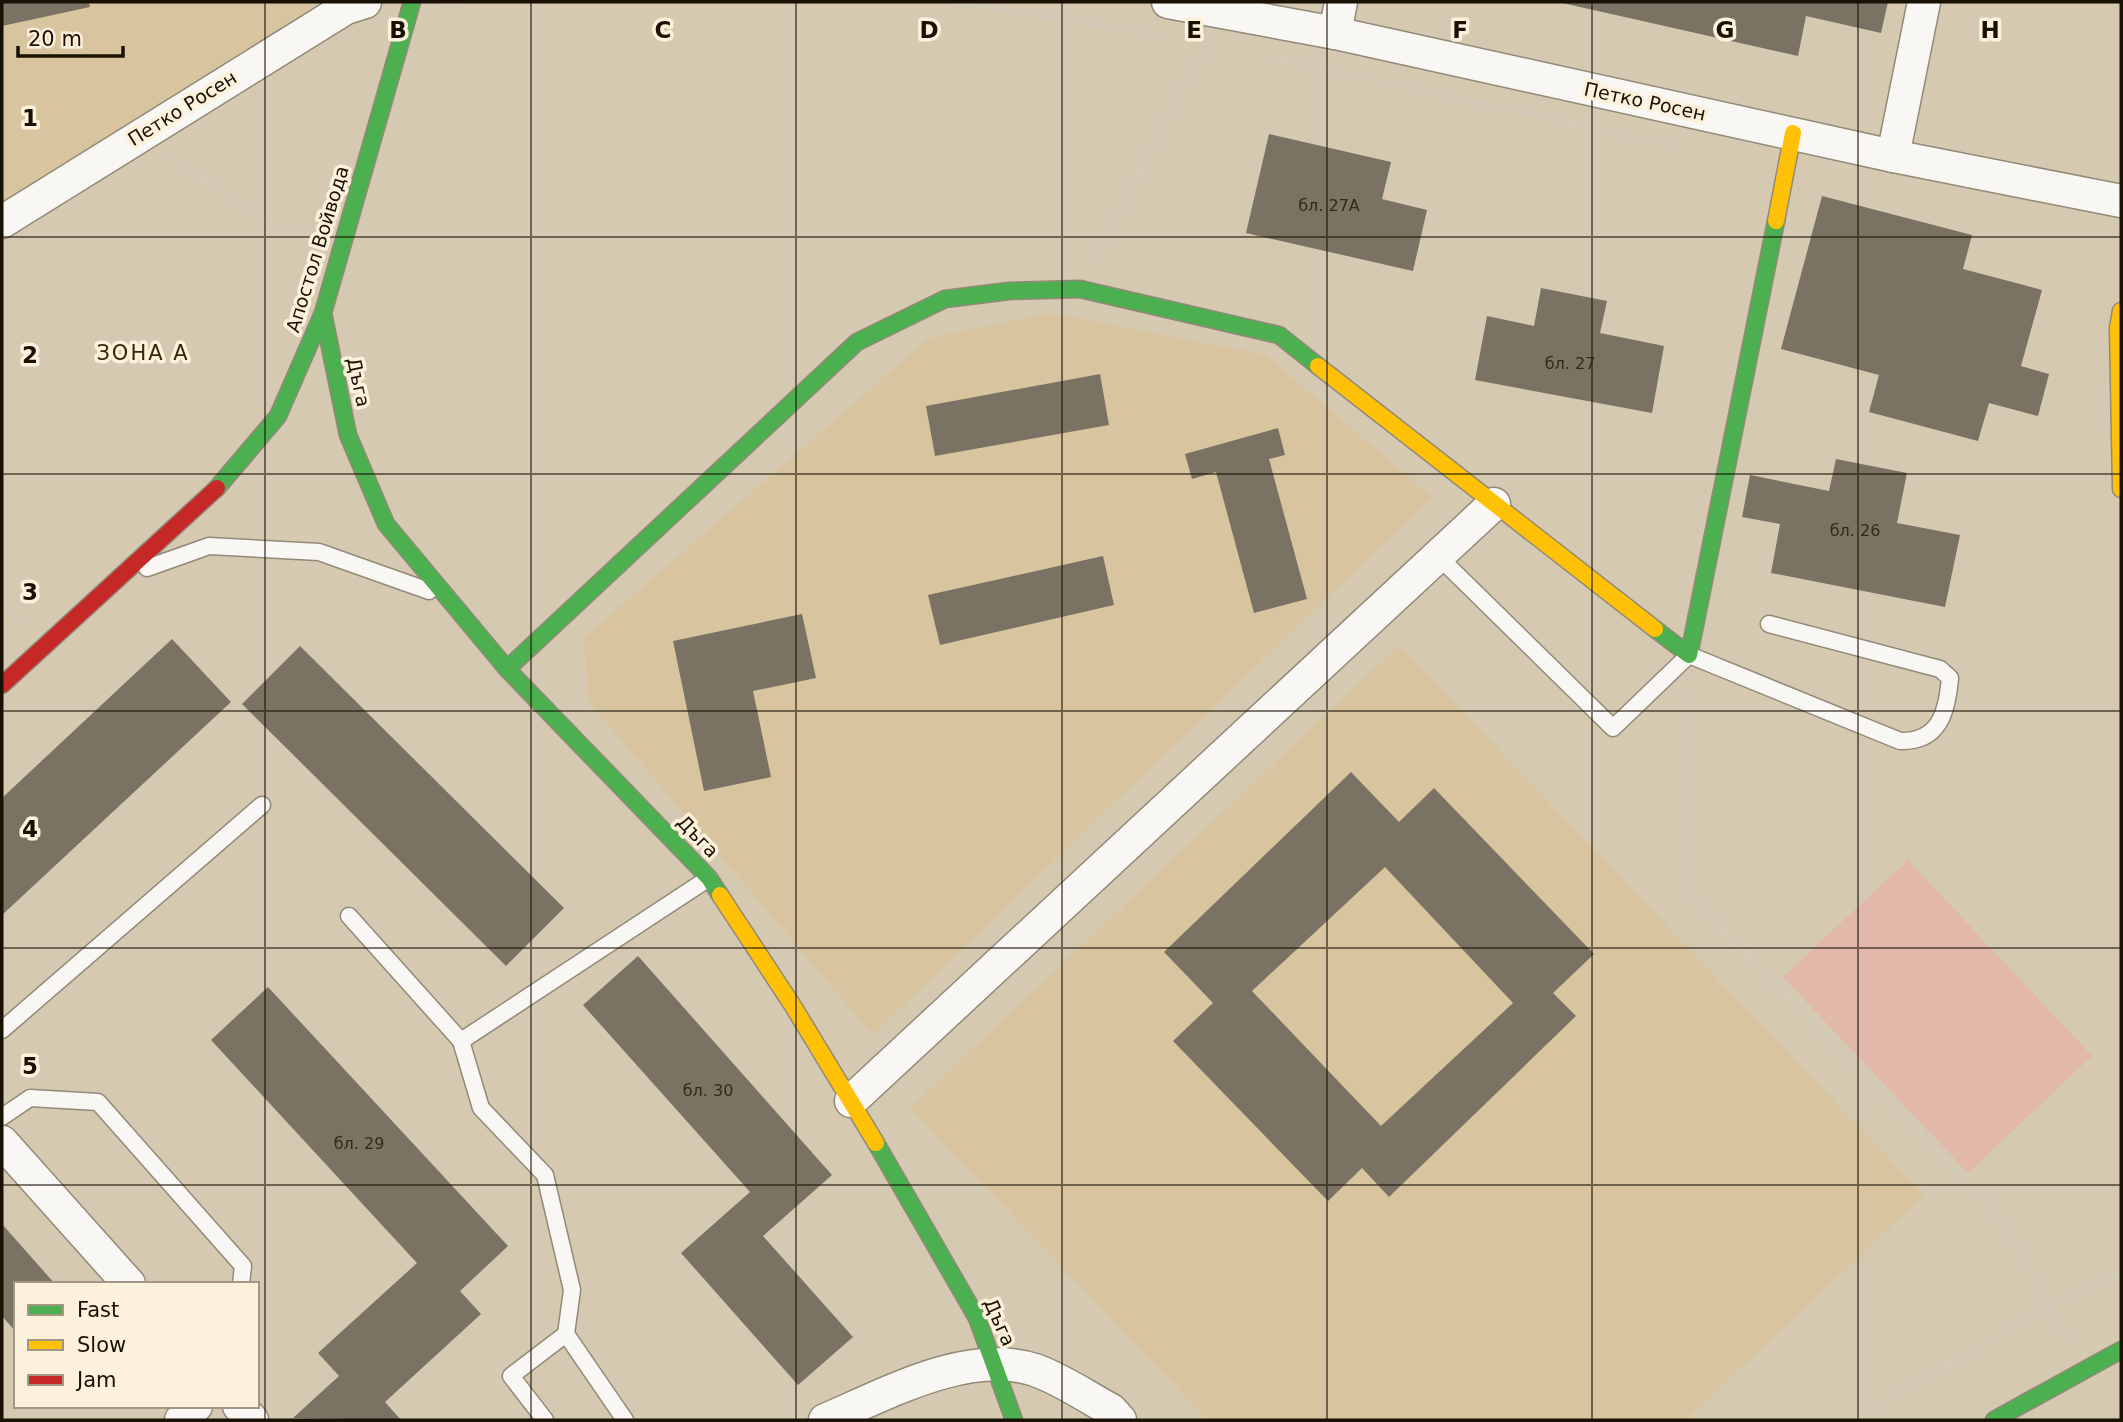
<svg xmlns="http://www.w3.org/2000/svg" width="2123" height="1422" font-family="'DejaVu Sans',sans-serif">
<style>
.built{fill:#d8c59f}
.green{fill:#e1b8aa}
.building{fill:#7a7262;fill-rule:evenodd}
.lines{fill:none;stroke-linecap:round;stroke-linejoin:round}
.lane-casing{stroke:#928977;stroke-width:19}
.street-casing{stroke:#928977;stroke-width:35}
.fast-casing{stroke:#928977;stroke-width:19}
.slow-casing{stroke:#928977;stroke-width:19}
.jam-casing{stroke:#928977;stroke-width:19}
.path{stroke:#d1cdc6;stroke-width:4.5;stroke-dasharray:2 5;stroke-linecap:butt}
.lane{stroke:#f9f7f3;stroke-width:16}
.street{stroke:#f9f7f3;stroke-width:32}
.fast{stroke:#4caf50;stroke-width:16}
.slow{stroke:#ffc107;stroke-width:16}
.jam{stroke:#c62828;stroke-width:16}
.grid{fill:none;stroke:#191103;stroke-width:2;stroke-opacity:0.55}
.labels{text-anchor:middle;stroke-width:7;stroke-linejoin:round;paint-order:stroke}
.number-label{font-size:16px;fill:#31291b}
.street-label{font-size:19px;fill:#191103;stroke:#fcf1db}
.neighbourhood-label{font-size:21px;letter-spacing:2px;fill:#352708;stroke:#fcf1db}
.grid-label{font-size:23px;text-anchor:middle;font-weight:bold;fill:#191103;stroke:#fcf1db;stroke-width:7;stroke-linejoin:round;paint-order:stroke}
</style>
<rect width="100%" height="100%" fill="#d5c9b2"/>
<g class="built">
<polygon points="2,2 320,2 2,205"/>
<polygon points="1053,313 1266,355 1432,497 873,1035 589,702 584,638 929,338"/>
<polygon points="1399,645 1924,1195 1686,1420 1208,1420 910,1108"/>
</g>
<polygon class="green" points="1908,860 2092,1056 1968,1173 1783,977"/>
<g class="building">
<polygon points="2,2 89,2 90,7 2,26"/>
<polygon points="1558,2 1888,2 1881,33 1806,16 1798,56"/>
<polygon points="1269,134 1391,162 1382,199 1427,210 1413,271 1246,233"/>
<polygon points="1822,196 1972,235 1963,269 2042,290 2021,366 2049,374 2038,416 1989,403 1978,441 1869,412 1879,375 1781,349"/>
<polygon points="1541,288 1607,301 1600,333 1664,346 1652,413 1475,380 1487,316 1534,326"/>
<polygon points="1100,374 1109,425 935,456 926,406"/>
<polygon points="1278,428 1285,455 1269,459 1307,599 1254,613 1216,472 1192,479 1185,454"/>
<polygon points="1836,459 1907,473 1897,523 1960,535 1945,607 1771,573 1780,524 1742,517 1750,475 1829,491"/>
<polygon points="1103,556 1114,605 940,645 928,595"/>
<polygon points="802,614 816,678 753,691 771,777 704,791 673,641"/>
<polygon points="172,639 231,702 2,915 2,798"/>
<polygon points="300,646 564,908 506,966 242,704"/>
<path d="M1351 772 1399 822 1434 788 1594 954 1553 993 1576 1016 1389 1197 1362 1168 1328 1201 1173 1041 1213 1003 1164 952ZM1385 867 1513 1003 1381 1126 1252 991Z"/>
<polygon points="638,956 832,1175 763,1236 853,1337 798,1385 681,1253 750,1192 583,1005"/>
<polygon points="268,987 508,1246 460,1291 481,1314 385,1402 401,1420 293,1418 339,1376 318,1353 417,1263 211,1040"/>
<polygon points="2,1224 55,1284 16,1284 16,1332 2,1316"/>
</g>
<g class="lines">
<defs>
<g id="lane">
<path d="M1439 557 1613 728 1689 655 1900 741C1939 742 1947 713 1950 678L1940 669 1769 624"/>
<polyline points="147,568 209,546 319,552 429,591"/>
<polyline points="349,916 461,1041 709,878"/>
<polyline points="2,1030 262,805"/>
<polyline points="461,1041 481,1108 545,1175 572,1290 566,1334 625,1420"/>
<polyline points="2,1117 30,1098 98,1102 243,1266 241,1284"/>
<polyline points="545,1420 511,1376 566,1334"/>
</g>
<g id="street">
<polyline points="1168,2 1335,33 1893,156 2121,201"/>
<polyline points="1335,33 1341,2"/>
<polyline points="1893,156 1924,2"/>
<polyline points="2,222 346,8 365,2"/>
<polyline points="851,1101 1494,504"/>
<polyline points="2,1142 129,1284"/>
<polyline points="239,1406 252,1420"/>
<polyline points="181,1420 196,1406"/>
<path d="M825 1420C886 1394 969 1348 1035 1370 1061 1379 1087 1397 1111 1410L1120 1420"/>
</g>
<g id="fast">
<polyline points="323,313 348,435 386,524 507,669 709,878 720,895"/>
<polyline points="217,488 278,416 323,313 412,2"/>
<polyline points="1655,629 1689,655 1776,221"/>
<polyline points="507,669 857,342 945,299 1009,291 1080,289 1279,335 1318,366"/>
<polyline points="876,1143 977,1318 1014,1420"/>
<polyline points="1994,1420 2121,1350"/>
</g>
<g id="slow">
<polyline points="1776,221 1793,133"/>
<polyline points="2121,311 2118,328 2121,489"/>
<polyline points="1318,366 1655,629"/>
<polyline points="720,895 793,1006 876,1143"/>
</g>
<polyline id="jam" points="2,685 217,488"/>
</defs>
<use href="#lane" class="lane-casing"/>
<use href="#street" class="street-casing"/>
<use href="#fast" class="fast-casing"/>
<use href="#slow" class="slow-casing"/>
<use href="#jam" class="jam-casing"/>
<g class="path">
<polyline points="957,2 1158,35"/>
<polyline points="446,4 466,2"/>
<polyline points="1266,57 1678,146"/>
<polyline points="172,157 283,235 309,227"/>
<polyline points="1097,257 1207,41"/>
<polyline points="2,600 19,622"/>
<polyline points="1688,691 1684,890 1997,1213 2067,1339"/>
<polyline points="1854,1420 2049,1306 2121,1272"/>
</g>
<use href="#lane" class="lane"/>
<use href="#street" class="street"/>
<use href="#fast" class="fast"/>
<use href="#slow" class="slow"/>
<use href="#jam" class="jam"/>
</g>
<path class="grid" d="M265 2V1420M531 2V1420M796 2V1420M1062 2V1420M1327 2V1420M1592 2V1420M1858 2V1420M2 237H2121M2 474H2121M2 711H2121M2 948H2121M2 1185H2121"/>
<g class="labels">
<g class="number-label">
<text x="1329" y="211">бл. 27А</text>
<text x="1570" y="369">бл. 27</text>
<text x="1855" y="536">бл. 26</text>
<text x="708" y="1096">бл. 30</text>
<text x="359" y="1149">бл. 29</text>
</g>
<g class="street-label">
<text transform="translate(1645 101) rotate(12)" y="7">Петко Росен</text>
<text transform="translate(182 108) rotate(-32)" y="7">Петко Росен</text>
<text transform="translate(317 249) rotate(-73)" y="7">Апостол Войвода</text>
<text transform="translate(359 382) rotate(78)" y="7">Дъга</text>
<text transform="translate(698 836) rotate(46)" y="7">Дъга</text>
<text transform="translate(1000 1322) rotate(66)" y="7">Дъга</text>
</g>
<g class="neighbourhood-label">
<text x="143" y="360">ЗОНА А</text>
</g>
</g>
<g class="grid-label">
<text x="398" y="38">B</text>
<text x="663" y="38">C</text>
<text x="929" y="38">D</text>
<text x="1194" y="38">E</text>
<text x="1460" y="38">F</text>
<text x="1725" y="38">G</text>
<text x="1990" y="38">H</text>
<text x="30" y="126">1</text>
<text x="30" y="363">2</text>
<text x="30" y="600">3</text>
<text x="30" y="837">4</text>
<text x="30" y="1074">5</text>
</g>
<rect width="2123" height="1422" fill="none" stroke="#191103" stroke-width="7"/>
<rect x="14" y="1282" width="245" height="126" fill="#fcf1db" stroke="#a19785" stroke-width="2"/>
<rect x="28" y="1305" width="35" height="10" fill="#4caf50" stroke="#a19785" stroke-width="2"/>
<text x="77" y="1317" font-size="21" fill="#191103">Fast</text>
<rect x="28" y="1340" width="35" height="10" fill="#ffc107" stroke="#a19785" stroke-width="2"/>
<text x="77" y="1352" font-size="21" fill="#191103">Slow</text>
<rect x="28" y="1375" width="35" height="10" fill="#c62828" stroke="#a19785" stroke-width="2"/>
<text x="77" y="1387" font-size="21" fill="#191103">Jam</text>
<path d="M18 46v10h105v-10" fill="none" stroke="#191103" stroke-width="3.5"/>
<text x="28" y="46" font-size="21" fill="#191103" stroke="#fcf1db" stroke-width="5" paint-order="stroke">20 m</text>
</svg>
